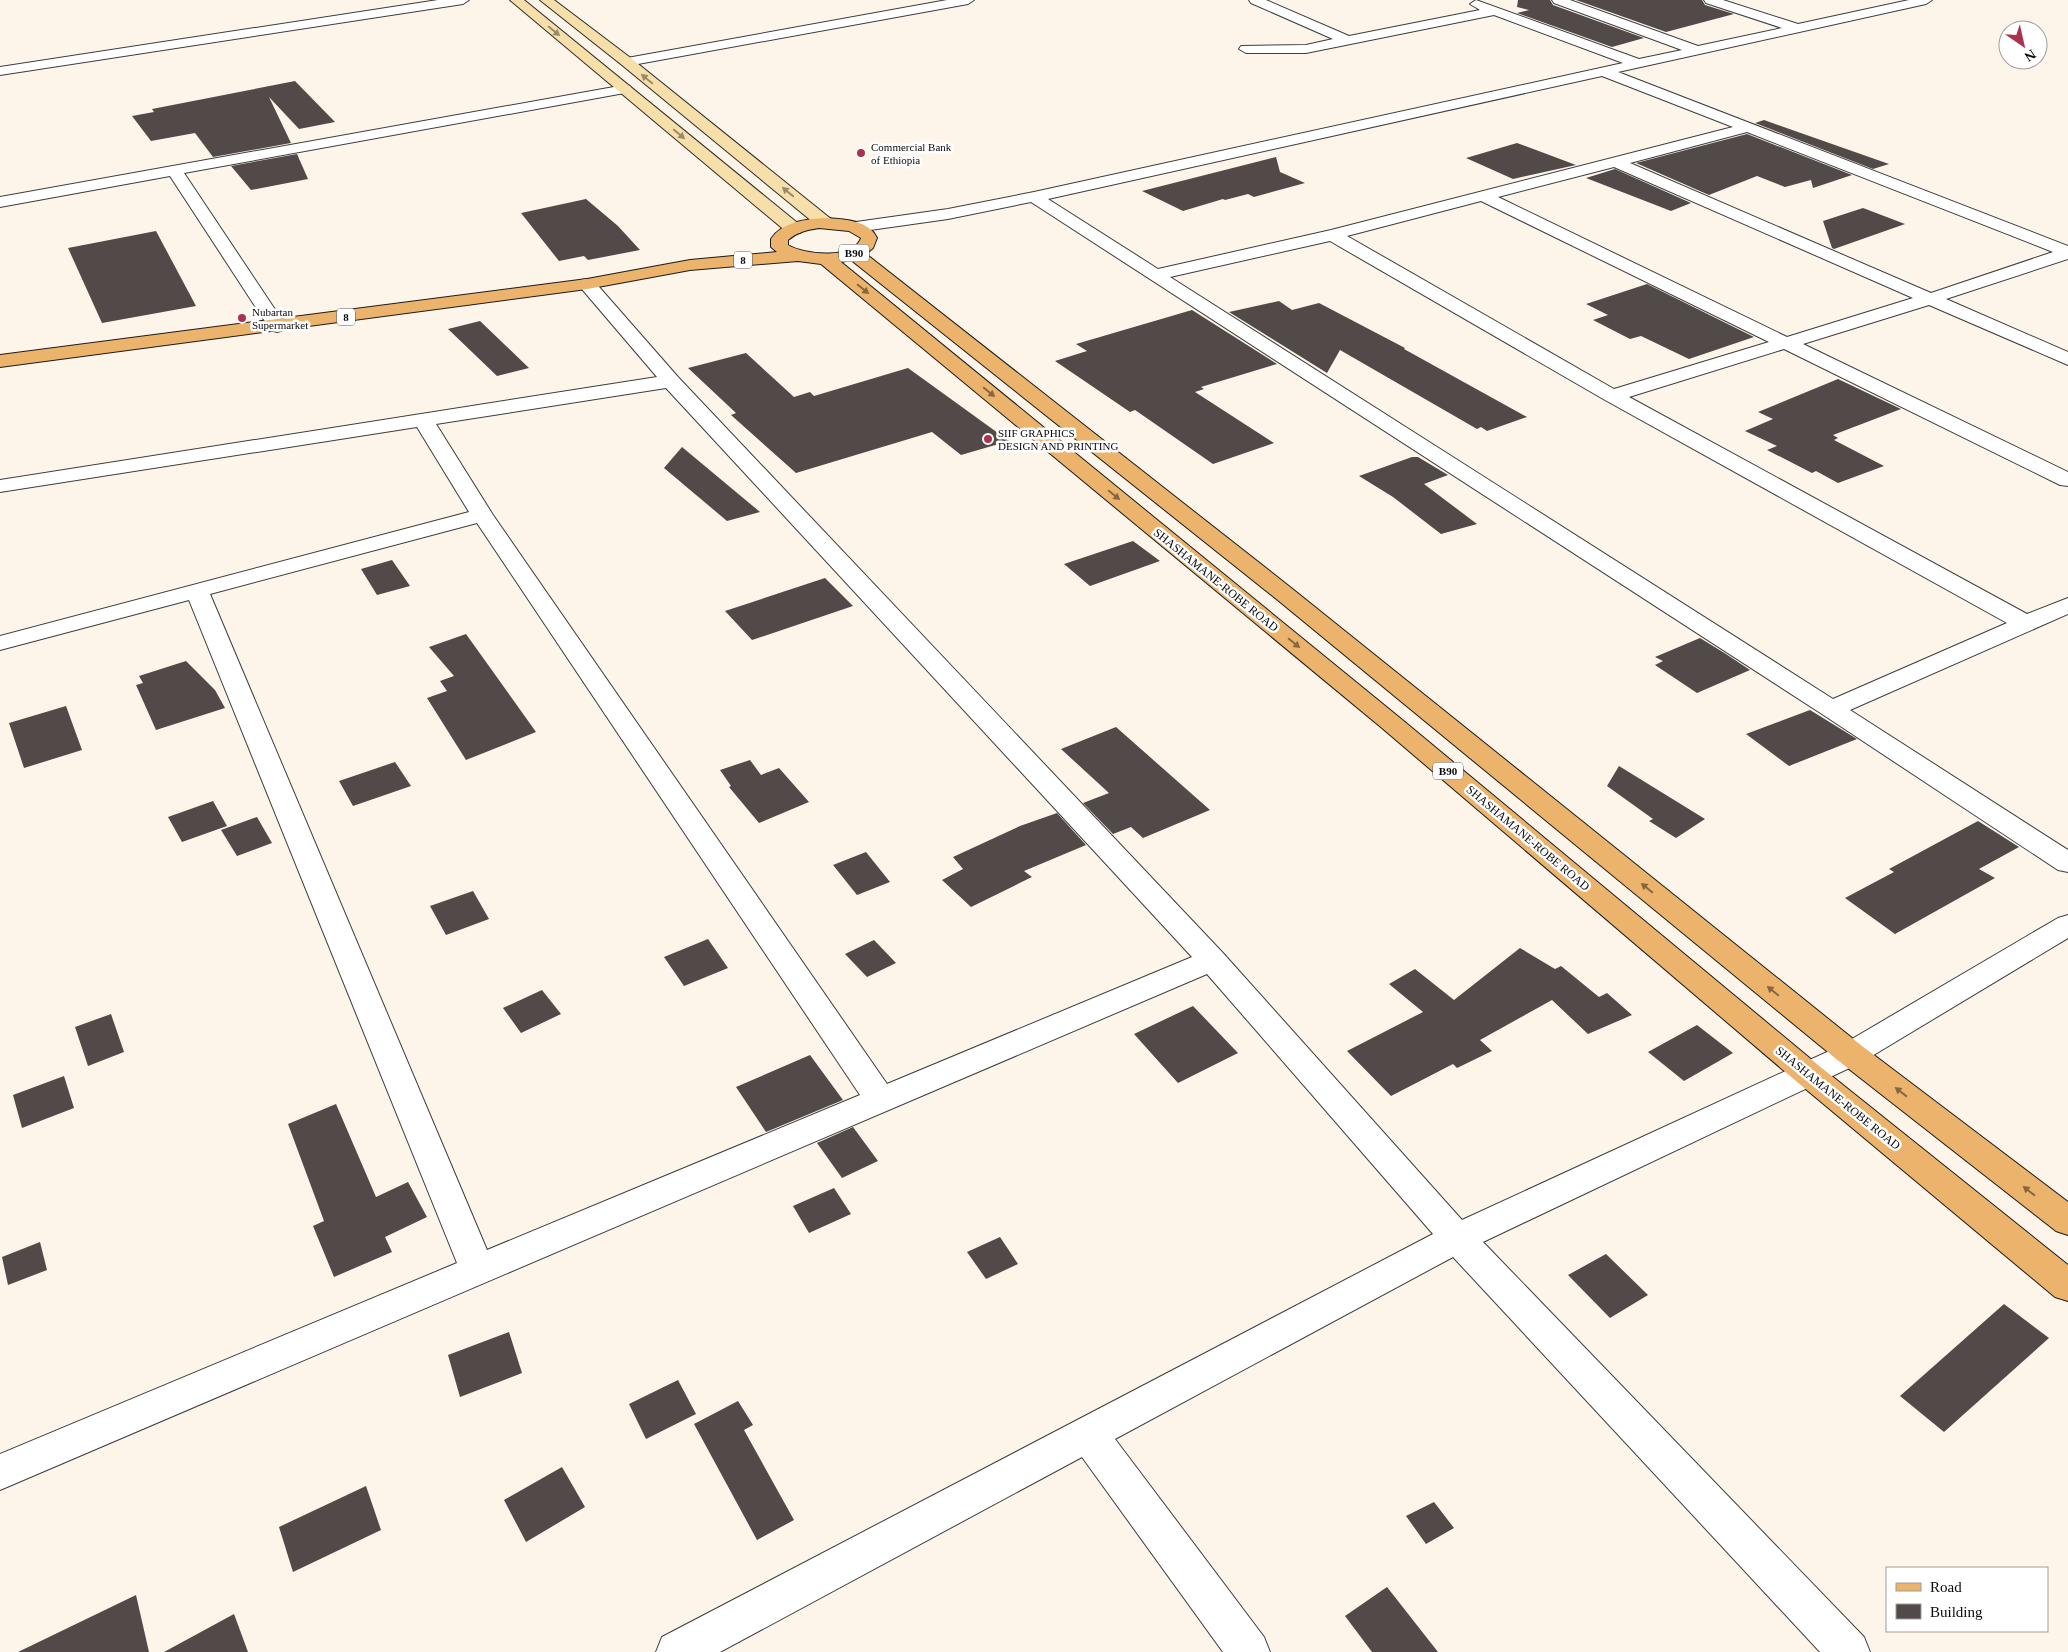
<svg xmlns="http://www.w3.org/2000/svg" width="2068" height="1652" font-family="'Times New Roman',serif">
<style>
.building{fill:#524a48}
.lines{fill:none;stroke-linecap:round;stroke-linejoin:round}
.minor-casing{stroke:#3d3d3d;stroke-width:2}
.secondary-casing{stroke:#2c2c2c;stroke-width:2}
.primary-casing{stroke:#1b1b1b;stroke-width:2}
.minor{fill:#fff;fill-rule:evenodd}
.secondary{fill:#f7dfaa;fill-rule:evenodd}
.primary{fill:#ebb36c;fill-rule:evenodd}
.oneway{fill:#988a6a}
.oneway2{fill:#866740}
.poi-dot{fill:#ab314f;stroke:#fff;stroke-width:2}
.labels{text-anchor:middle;stroke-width:5;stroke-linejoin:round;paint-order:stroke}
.far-poi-label{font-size:11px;fill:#0a0a0a;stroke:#fff;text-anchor:start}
.shield{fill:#fff;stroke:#545454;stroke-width:1}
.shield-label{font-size:11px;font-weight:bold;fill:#0a0a0a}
.street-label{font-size:12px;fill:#0a0a0a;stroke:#fff}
</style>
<rect width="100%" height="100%" fill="#fdf5e9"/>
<g class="building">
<polygon points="1518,0 1550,0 1553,5 1644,38 1612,47 1517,13 1529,10 1517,7"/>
<polygon points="1576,0 1702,0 1705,5 1734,14 1666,32"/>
<polygon points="295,81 335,122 299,129 269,97 291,143 213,157 195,133 151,141 132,116 154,112 152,109"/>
<polygon points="1764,120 1889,164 1873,169 1755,123"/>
<polygon points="1747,134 1852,175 1813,188 1811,180 1785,187 1757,176 1709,195 1636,163"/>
<polygon points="1517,143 1576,165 1513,179 1466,158"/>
<polygon points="297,154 308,179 251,190 231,166"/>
<polygon points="1276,157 1280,172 1305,183 1254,197 1248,194 1225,200 1223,199 1183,211 1142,191"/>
<polygon points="1615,169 1691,203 1671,211 1586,178"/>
<polygon points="586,199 618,226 640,250 588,260 584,256 559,261 521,213"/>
<polygon points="1863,208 1905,224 1834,249 1832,248 1823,221"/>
<polygon points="156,231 196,306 102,323 68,248"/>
<polygon points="1647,284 1754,337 1689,359 1641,336 1630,339 1593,320 1608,315 1586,304"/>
<polygon points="1279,301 1292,310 1319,303 1405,348 1404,349 1527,417 1487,431 1481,427 1477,429 1340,350 1327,373 1229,312"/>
<polygon points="1192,310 1277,364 1201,387 1204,389 1195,392 1274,443 1213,464 1135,410 1130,412 1055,361 1087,351 1076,344"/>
<polygon points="480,321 529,368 497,376 448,329"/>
<polygon points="746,353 794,397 810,392 814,396 908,368 1009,441 961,455 932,432 796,473 731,415 736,413 688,368"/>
<polygon points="1838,379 1901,409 1833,435 1838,438 1834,440 1884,466 1838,483 1816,471 1812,473 1767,450 1777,446 1745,431 1773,419 1758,412"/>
<polygon points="682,447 760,512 727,521 664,468"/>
<polygon points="1412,457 1418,457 1448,475 1424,484 1477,524 1441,534 1393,497 1359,476"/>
<polygon points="1133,541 1160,561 1090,586 1064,564"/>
<polygon points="392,560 410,586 377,595 361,569"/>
<polygon points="825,578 853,606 752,640 725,611"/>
<polygon points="466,634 536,732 466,760 427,698 447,691 440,681 454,676 429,647"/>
<polygon points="1700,638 1726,654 1750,670 1697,693 1655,665 1663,661 1655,657"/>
<polygon points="186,661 215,690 225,708 156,730 136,685 143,683 139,676"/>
<polygon points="66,706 82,750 24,768 9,723"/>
<polygon points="1810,710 1857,739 1789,766 1746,734"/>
<polygon points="1116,727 1210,810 1143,838 1131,827 1113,834 1083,803 1109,793 1061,749"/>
<polygon points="750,760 761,775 779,768 809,802 759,823 729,787 731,786 720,770"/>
<polygon points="395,762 411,786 353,806 339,781"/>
<polygon points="1619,766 1705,819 1676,838 1649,821 1653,819 1607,786"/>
<polygon points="213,801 227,826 182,842 168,817"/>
<polygon points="1057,813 1086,845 1024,871 1032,877 971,907 942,880 963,869 953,857 1020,826"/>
<polygon points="257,817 272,843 237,856 221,830"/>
<polygon points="1978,821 2019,847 1979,869 1995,878 1895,934 1845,898 1894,872 1889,869"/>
<polygon points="866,852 890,882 857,895 833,865"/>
<polygon points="473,891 489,919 446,935 430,906"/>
<polygon points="708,939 728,968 684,986 664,957"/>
<polygon points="874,940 896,963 867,977 845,954"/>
<polygon points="1520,948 1555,969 1561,966 1599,997 1607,993 1632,1015 1588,1034 1552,1000 1480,1040 1492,1051 1457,1068 1453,1064 1391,1096 1347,1051 1423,1012 1389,984 1415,969 1454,1000"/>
<polygon points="542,990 561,1014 521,1033 503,1008"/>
<polygon points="1193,1006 1238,1053 1178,1083 1134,1034"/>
<polygon points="111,1014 124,1052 88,1066 75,1027"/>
<polygon points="1697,1025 1733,1053 1684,1081 1648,1052"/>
<polygon points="810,1055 843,1100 766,1132 736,1087"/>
<polygon points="64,1076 74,1108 22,1128 13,1095"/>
<polygon points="336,1104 376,1197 408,1182 427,1217 385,1237 392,1252 334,1277 313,1226 324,1221 288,1124"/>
<polygon points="853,1127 878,1161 842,1178 817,1143"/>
<polygon points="834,1188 851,1214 809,1233 793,1206"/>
<polygon points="1000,1237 1018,1264 986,1279 967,1252"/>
<polygon points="40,1242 47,1270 8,1285 2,1257"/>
<polygon points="1606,1254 1648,1295 1610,1318 1568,1275"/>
<polygon points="2004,1304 2049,1338 1944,1432 1900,1396"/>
<polygon points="509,1332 522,1373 460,1397 448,1355"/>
<polygon points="678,1380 696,1414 646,1439 629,1404"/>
<polygon points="738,1401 753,1425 744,1430 794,1520 757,1540 694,1424"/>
<polygon points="562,1467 585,1507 526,1542 504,1500"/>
<polygon points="366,1486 381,1530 293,1572 279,1527"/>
<polygon points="1434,1502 1454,1528 1426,1544 1406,1516"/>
<polygon points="1387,1587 1438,1652 1372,1652 1345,1616"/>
<polygon points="136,1595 149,1652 18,1652"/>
<polygon points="234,1614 248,1652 164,1652"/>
</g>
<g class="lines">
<defs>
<g id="minor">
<polygon points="438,0 469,0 463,4 0,75 0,67"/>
<polygon points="947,0 974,0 968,4 627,66 620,62 627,58"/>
<path d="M1249 0H1266L1349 36 1480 10 1470 4 1476 0 1639 59 1682 50 1554 3 1552 0H1570L1698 46 1782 28 1706 3 1704 0H1723L1798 24 1909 0H1932L1926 4 1618 72 2068 246V259L1946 299 2068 352V365L1929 305 1803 344 2068 472V486L2060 485 1784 349 1629 397 2027 614 2068 598V614L1850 710 2068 850V872L2058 870 1822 714 1031 202 948 219 856 232 850 231 848 227 850 223 856 222 948 209 1034 192 1623 63 1494 15 1306 53H1246L1239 49 1241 46 1306 45 1333 39 1251 3ZM1602 76 1733 127 1331 230 1158 269 1048 199ZM1747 132 2053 252 1931 293 1630 163ZM1614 167 1913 298 1787 337 1498 197ZM1481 201 1769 342 1614 389 1347 236ZM1330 241 1605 400 2007 623 1833 699 1170 277Z"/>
<polygon points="625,85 630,86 632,89 630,92 184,173 286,326 284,330 277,332 270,330 268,326 170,176 0,207 0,197"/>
<path d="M587 279 593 280 678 377 1223 953 1462 1220 1840 1046 2058 918 2068 915V938L1862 1062 1483 1242 1864 1637 1870 1652H1820L1453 1257 1115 1439 1264 1637 1270 1652H1223L1082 1457 720 1652H656L662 1637 1433 1234 1207 974 0 1490V1454L457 1263 189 600 0 650V636L469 512 417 427 0 492V480L657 377 581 288 578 284 581 280ZM666 388 1192 957 887 1084 493 515 436 424ZM477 523 860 1095 487 1250 210 594Z"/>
</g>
<g id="secondary">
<polygon points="510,0 524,0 800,225 802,229 800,233 788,233"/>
<polygon points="540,0 554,0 632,59 831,219 833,223 831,227 819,227 622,65"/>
</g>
<path id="primary" d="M825 218C843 219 869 220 877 238L873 248 866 254 1290 587 1862 1046 2068 1202V1235L2056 1231 1840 1062 1274 597 851 260 841 262 1400 718 1818 1065 2068 1265V1301L2055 1297 1796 1081 1382 728 821 264 798 261 690 270 587 289 0 367V355L587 279 690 260 777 252 771 247V239C782 222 806 219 825 218ZM819 228 849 231 861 238C853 260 804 255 788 245V240C797 232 807 230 819 228Z"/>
</defs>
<use href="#minor" class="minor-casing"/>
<use href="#secondary" class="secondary-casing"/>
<use href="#primary" class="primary-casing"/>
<use href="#minor" class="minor"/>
<use href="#secondary" class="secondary"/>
<use href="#primary" class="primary"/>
</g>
<defs><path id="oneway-solid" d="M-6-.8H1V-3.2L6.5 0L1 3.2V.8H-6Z" transform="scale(1.25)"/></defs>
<g class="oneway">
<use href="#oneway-solid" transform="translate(554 31) rotate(39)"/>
<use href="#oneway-solid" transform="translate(647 79) rotate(-140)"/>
<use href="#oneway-solid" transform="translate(679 134) rotate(40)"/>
<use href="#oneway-solid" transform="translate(788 192) rotate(-140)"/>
</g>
<g class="oneway2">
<use href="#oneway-solid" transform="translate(863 289) rotate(39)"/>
<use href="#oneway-solid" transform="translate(989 392) rotate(39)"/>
<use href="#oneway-solid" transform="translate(1114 495) rotate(39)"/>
<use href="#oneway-solid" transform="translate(1294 643) rotate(39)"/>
<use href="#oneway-solid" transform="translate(1647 888) rotate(-141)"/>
<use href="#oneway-solid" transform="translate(1773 991) rotate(-141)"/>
<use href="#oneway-solid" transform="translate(1901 1092) rotate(-142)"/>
<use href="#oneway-solid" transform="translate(2029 1191) rotate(-142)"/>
</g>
<g class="poi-dot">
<circle cx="861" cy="153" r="5"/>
<circle cx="242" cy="318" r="5"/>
<circle cx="988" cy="439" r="5"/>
</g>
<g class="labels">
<g class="far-poi-label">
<text x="871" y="151">Commercial Bank<tspan x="871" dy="13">of Ethiopia</tspan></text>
<text x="252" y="316">Nubartan<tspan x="252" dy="13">Supermarket</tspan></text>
<text x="998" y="437">SIIF GRAPHICS<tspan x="998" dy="13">DESIGN AND PRINTING</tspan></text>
</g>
<g class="shield">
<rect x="839" y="244.5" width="30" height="17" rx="4"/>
<rect x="734" y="251.5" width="18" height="17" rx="4"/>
<rect x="337" y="308.5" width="18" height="17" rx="4"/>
<rect x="1433" y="762.5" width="30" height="17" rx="4"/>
</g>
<g class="shield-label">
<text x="854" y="257">B90</text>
<text x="743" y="264">8</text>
<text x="346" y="321">8</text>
<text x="1448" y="775">B90</text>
</g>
<g class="street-label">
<text transform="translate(1216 580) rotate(39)" y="4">SHASHAMANE-ROBE ROAD</text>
<text transform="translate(1528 838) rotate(40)" y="4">SHASHAMANE-ROBE ROAD</text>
<text transform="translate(1838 1098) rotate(39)" y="4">SHASHAMANE-ROBE ROAD</text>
</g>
</g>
<rect x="1886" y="1567" width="162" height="65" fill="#ffffff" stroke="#9d9d9d"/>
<rect x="1896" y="1583" width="25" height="8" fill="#ebb36c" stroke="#9d9d9d"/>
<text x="1930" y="1592" font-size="15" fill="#0a0a0a">Road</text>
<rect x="1896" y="1604" width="25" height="15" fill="#524a48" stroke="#9d9d9d"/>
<text x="1930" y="1617" font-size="15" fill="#0a0a0a">Building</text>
<g transform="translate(2023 45) rotate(146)"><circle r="24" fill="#ffffff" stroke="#9d9d9d"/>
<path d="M0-4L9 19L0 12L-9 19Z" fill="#ab314f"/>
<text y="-8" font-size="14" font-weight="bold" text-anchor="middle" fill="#0a0a0a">N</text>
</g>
</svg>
